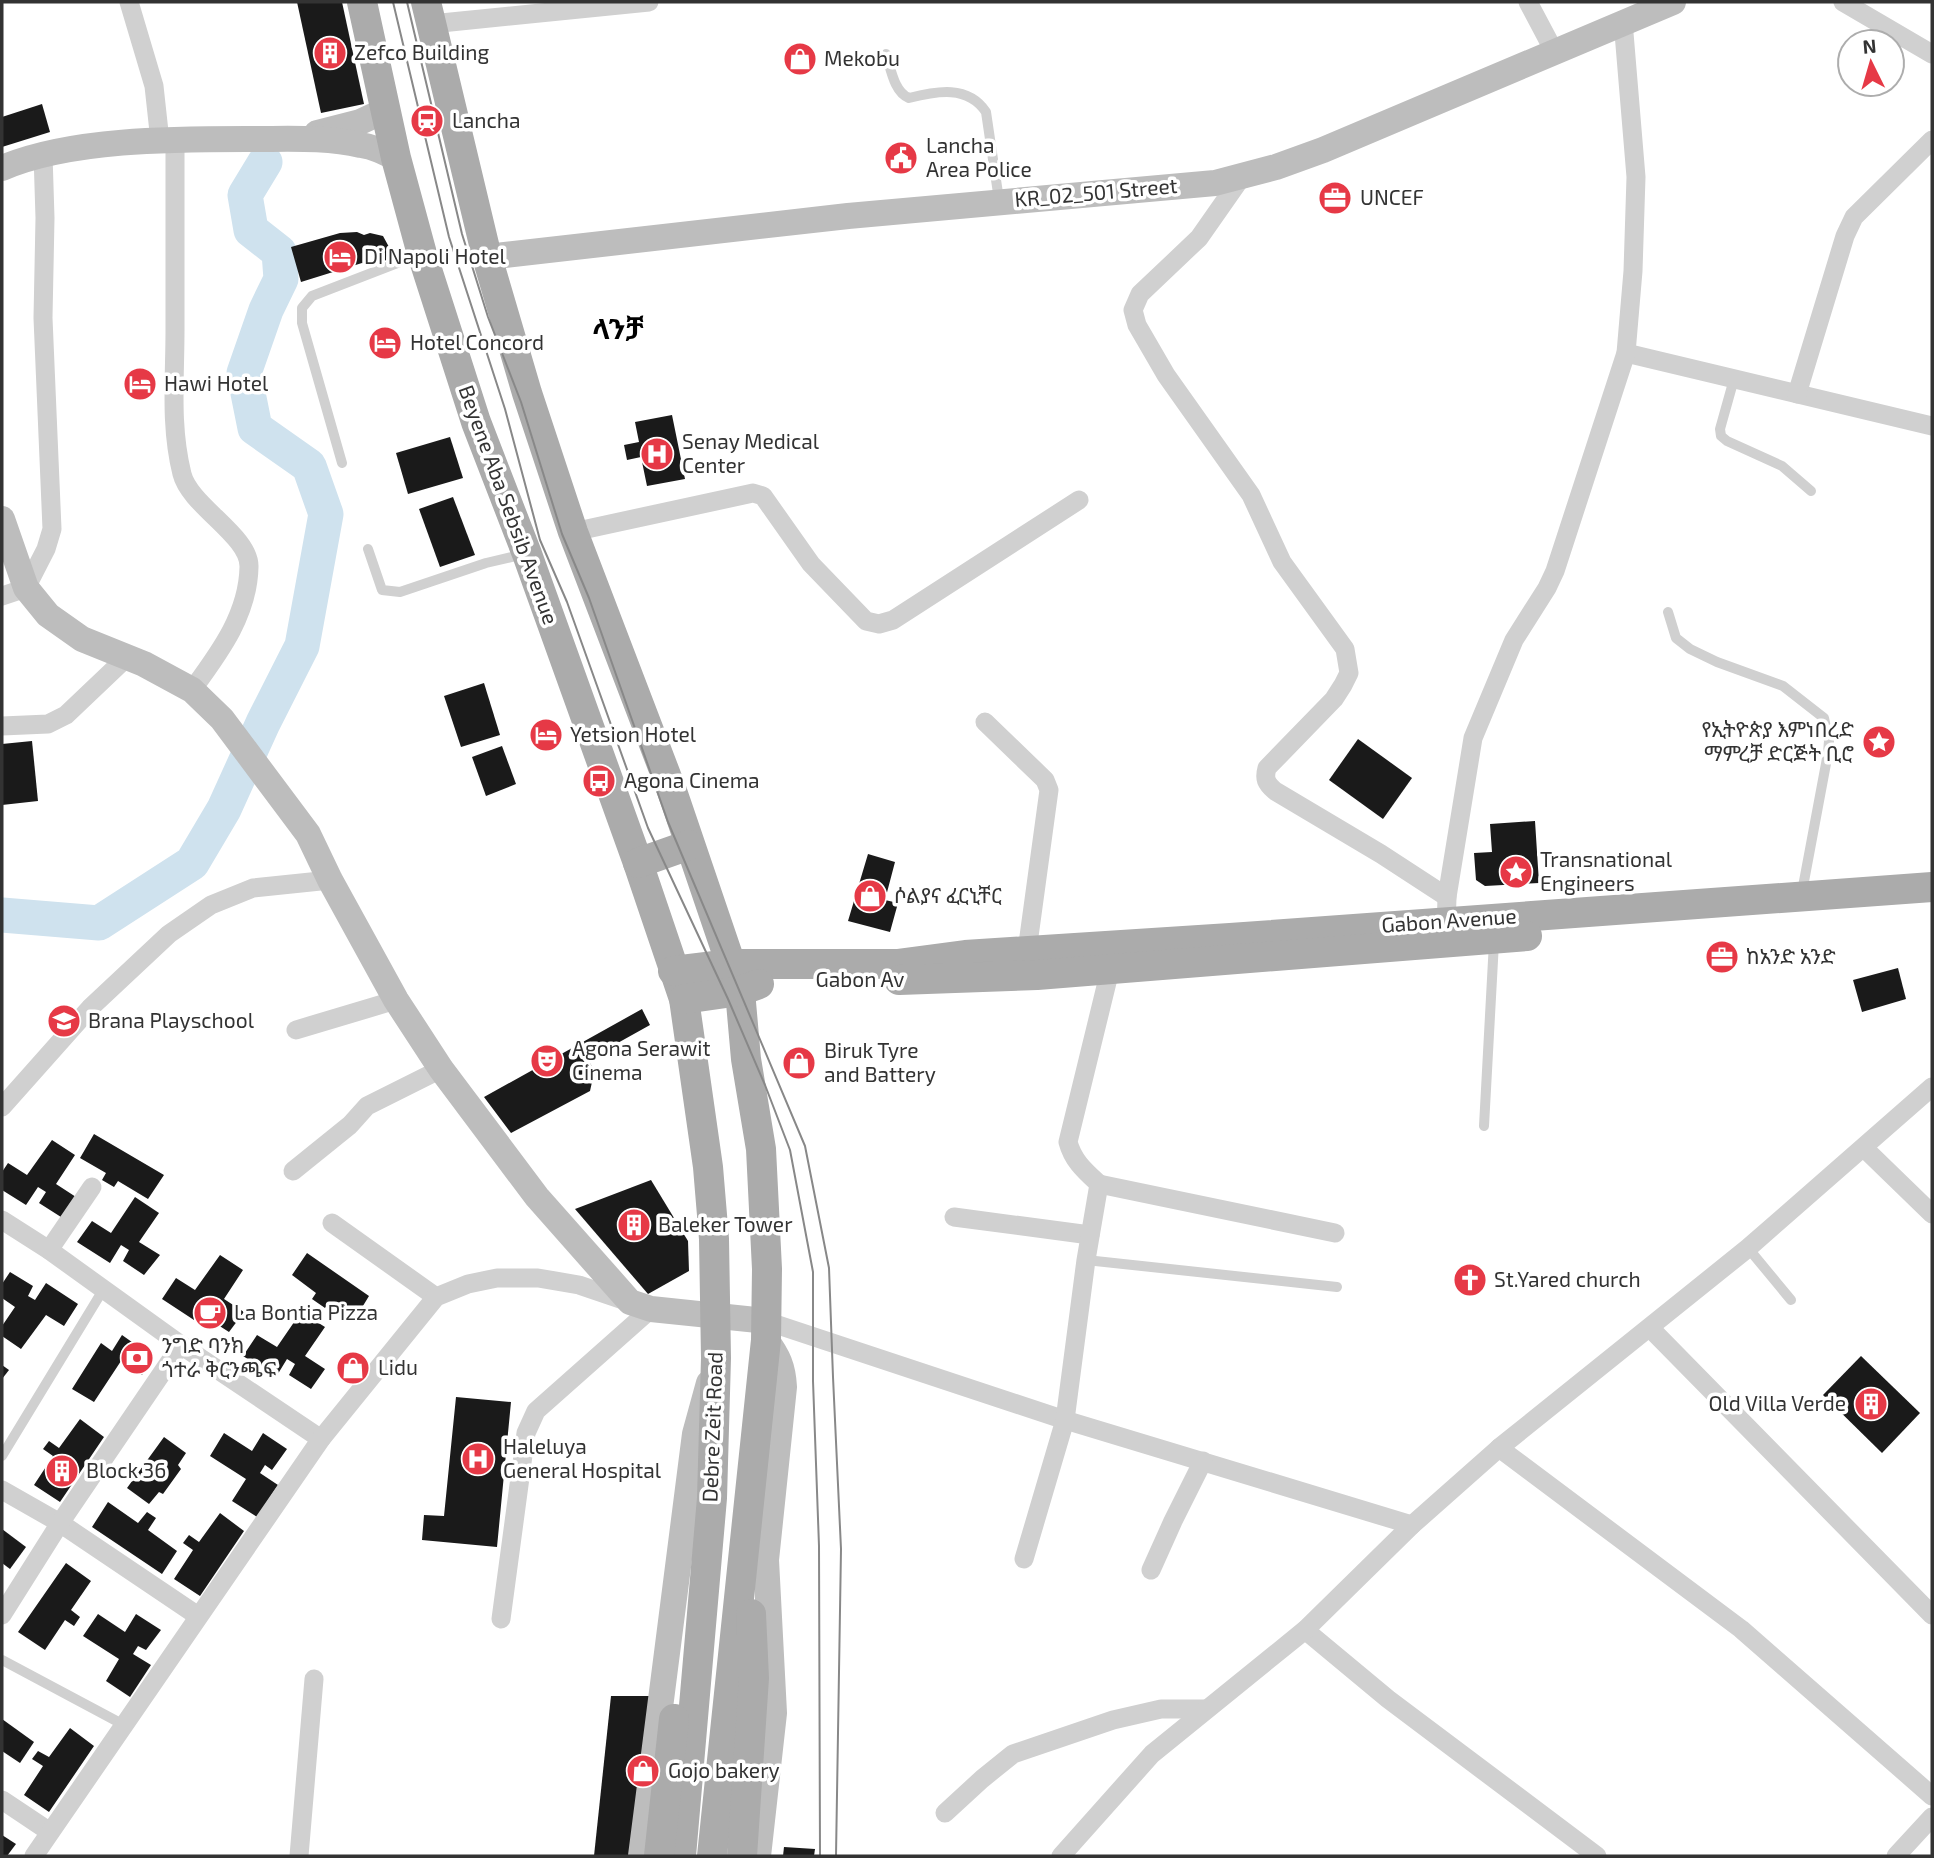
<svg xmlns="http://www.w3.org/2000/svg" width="1934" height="1858" font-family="'Exo 2','Noto Sans Ethiopic',sans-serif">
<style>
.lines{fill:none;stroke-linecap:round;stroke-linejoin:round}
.river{stroke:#cfe2ee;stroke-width:35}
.building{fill:#1a1a1a}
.lane{stroke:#d0d0d0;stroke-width:10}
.street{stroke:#d0d0d0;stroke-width:19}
.secondary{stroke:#bdbdbd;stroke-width:26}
.primary{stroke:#ababab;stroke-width:30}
.tram{stroke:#888;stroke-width:2}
.labels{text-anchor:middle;stroke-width:7;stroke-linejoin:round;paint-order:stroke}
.poi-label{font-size:21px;fill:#333;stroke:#fff;text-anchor:start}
.street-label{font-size:21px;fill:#333;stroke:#fff}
.district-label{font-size:28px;font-weight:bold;fill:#000;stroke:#fff}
</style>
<rect width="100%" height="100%" fill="#fff"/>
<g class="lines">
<polyline class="river" points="2,915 99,923 192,863 224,809 263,723 302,646 326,514 309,466 255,428 244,373 266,310 281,279 279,252 251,230 245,195 265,162"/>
</g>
<g class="building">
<polygon points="297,2 342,2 364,104 321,113"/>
<polygon points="42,104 50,132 2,147 2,117"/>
<polygon points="357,232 364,235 370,233 383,236 389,247 386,260 375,267 362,263 301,282 291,247 340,233"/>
<polygon points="672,415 685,479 647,486 641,457 627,460 624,445 639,442 635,422"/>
<polygon points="450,437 463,478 408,494 396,453"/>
<polygon points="453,497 475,555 440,567 419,509"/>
<polygon points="484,683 500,735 461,747 444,696"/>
<polygon points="1358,739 1412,778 1383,819 1329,780"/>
<polygon points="32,741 38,801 2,805 2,744"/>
<polygon points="502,746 516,784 486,796 472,757"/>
<polygon points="1535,821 1539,883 1485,886 1476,880 1474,853 1492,852 1490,824"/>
<polygon points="868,854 895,862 885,900 898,903 890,932 848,921"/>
<polygon points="1898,968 1906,999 1862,1012 1853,980"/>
<polygon points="642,1009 650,1025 589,1059 594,1073 590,1091 511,1133 484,1097"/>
<polygon points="94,1134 164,1175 148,1199 118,1181 114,1187 102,1180 106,1173 80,1158"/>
<polygon points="52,1140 75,1155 56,1184 76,1197 61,1217 39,1203 46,1192 38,1187 26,1205 2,1190 2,1172 8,1163 27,1175"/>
<polygon points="651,1180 688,1241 689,1271 648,1294 575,1209"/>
<polygon points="135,1197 159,1213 139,1242 160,1255 144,1275 123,1261 129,1250 121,1245 110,1263 77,1242 92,1221 111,1233"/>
<polygon points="307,1253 369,1296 355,1319 329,1302 325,1308 312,1299 316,1293 292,1275"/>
<polygon points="220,1255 243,1270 224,1299 244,1312 229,1332 207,1318 214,1307 205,1302 194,1320 162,1299 176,1278 195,1290"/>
<polygon points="10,1272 33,1286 28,1296 35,1300 46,1283 78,1304 64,1326 46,1315 21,1349 2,1336 2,1326 15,1307 2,1298 2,1284"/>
<polygon points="301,1312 325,1327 305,1356 325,1369 311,1389 289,1375 295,1364 287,1359 276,1377 243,1356 257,1335 277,1347"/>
<polygon points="122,1335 153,1357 142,1375 121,1361 94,1402 72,1389 101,1343 112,1351"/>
<polygon points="1861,1356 1920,1413 1882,1453 1823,1395"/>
<polygon points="2,1365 9,1370 2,1379"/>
<polygon points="456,1397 511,1402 497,1547 422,1540 424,1515 444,1516"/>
<polygon points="80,1419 104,1437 60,1502 34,1485 53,1456 43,1449 49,1441 59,1448"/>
<polygon points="224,1433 252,1451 263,1433 287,1449 272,1470 265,1465 260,1473 278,1485 257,1517 232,1501 246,1479 210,1456"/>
<polygon points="164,1437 186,1453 178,1465 181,1469 163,1494 159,1492 149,1504 127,1488"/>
<polygon points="108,1502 138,1523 147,1512 156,1518 148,1530 177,1551 162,1574 92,1527"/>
<polygon points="220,1513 244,1531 200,1596 174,1579 193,1550 183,1543 189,1535 199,1542"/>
<polygon points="2,1529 26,1547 10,1569 2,1563"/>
<polygon points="66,1563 91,1581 71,1610 80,1617 74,1626 65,1620 45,1650 18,1632"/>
<polygon points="98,1614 125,1632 136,1614 161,1630 146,1650 138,1646 133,1654 151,1665 130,1697 106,1681 119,1659 83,1636"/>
<polygon points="611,1696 656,1696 637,1856 594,1856"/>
<polygon points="2,1719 34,1742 20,1763 2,1751"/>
<polygon points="70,1728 94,1746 49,1812 24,1795 43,1766 32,1759 38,1751 49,1757"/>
<polygon points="2,1835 16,1844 7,1856 2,1856"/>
<polygon points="784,1847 815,1849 814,1856 783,1856"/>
</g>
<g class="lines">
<g class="lane">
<path d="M886 54C891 69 894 92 909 98 937 91 968 85 986 112L999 200"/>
<polyline points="1734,379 1720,429 1721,436 1727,441 1782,466 1811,491"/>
<polyline points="342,463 302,323 302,308 312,296 418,255"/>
<polyline points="368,549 382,590 400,592 486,563 525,554"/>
<polyline points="1668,612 1676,638 1690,649 1717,662 1783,686 1824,718 1829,741 1828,753 1802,892"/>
<polyline points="1484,1126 1494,942"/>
<polyline points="1748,1248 1791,1300"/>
<polyline points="1086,1260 1337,1287"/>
<polyline points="2,1456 103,1290"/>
<polyline points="2,1660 124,1725"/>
</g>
<g class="street">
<polyline points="129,2 154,86 160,141"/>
<polyline points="1528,2 1555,53"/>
<polyline points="1843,2 1932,54"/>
<polyline points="431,24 649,2"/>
<path d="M175 139C175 203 175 267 175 331 175 379 170 426 182 474 190 506 250 536 249 567 248 615 219 653 192 690"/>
<path d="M1241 178 1199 238 1140 294 1133 310 1137 325 1166 375 1251 495 1282 562 1345 649 1349 673 1343 685 1334 699 1267 768C1264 779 1266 783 1275 791L1381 854 1447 897"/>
<polyline points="1626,353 1932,426"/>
<polyline points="1797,394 1845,236 1854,217 1932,140"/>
<polyline points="573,532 753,493 763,496 811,564 866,621 879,624 893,620 1079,500"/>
<polyline points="2,596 26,588 46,549 52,529 43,318 45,218 43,154"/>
<polyline points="985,722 1045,780 1049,790 1027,951"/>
<polyline points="2,726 48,724 66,715 127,657"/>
<polyline points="1446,931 1447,897 1473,738 1514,640 1547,588 1555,571 1626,353 1633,271 1636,177 1623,21"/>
<polyline points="296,1030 396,1000"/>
<polyline points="2,1107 90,1008 169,934 211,905 253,888 330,880"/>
<polyline points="1864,1148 1932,1214"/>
<polyline points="293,1171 350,1125 367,1106 441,1069"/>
<polyline points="1099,1184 1335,1233"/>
<polyline points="954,1217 1090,1235"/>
<polyline points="2,1220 49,1250 181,1345 321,1439"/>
<polyline points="332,1223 436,1297"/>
<polyline points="49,1250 92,1187"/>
<polyline points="766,1321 1065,1420 1412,1525"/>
<polyline points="1650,1328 1932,1615"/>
<polyline points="1499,1448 1741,1629 1932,1796"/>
<polyline points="2,1490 60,1523 198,1616"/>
<path d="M1024 1559 1065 1420 1086 1260 1099 1184C1085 1171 1073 1161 1068 1142L1110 970"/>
<polyline points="1151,1570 1173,1521 1203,1461"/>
<polyline points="2,1615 60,1523 181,1345"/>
<polyline points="501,1619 526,1433 536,1411 651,1309"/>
<polyline points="1305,1630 1388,1699 1597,1856"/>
<polyline points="2,1800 50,1832"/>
<polyline points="945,1813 982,1779 1013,1754 1113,1720 1161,1709 1206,1709"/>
<polyline points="34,1856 321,1439 436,1297 468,1284 497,1278 538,1278 579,1285 629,1302"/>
<polyline points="299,1856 314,1679"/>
<polyline points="1061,1856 1152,1754 1305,1630 1412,1525 1499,1448 1748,1248 1932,1087"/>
<polyline points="1896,1856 1932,1817"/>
</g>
<g class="secondary">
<polyline points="317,133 360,122 386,110"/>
<path d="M2 168C72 138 179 139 255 139 289 139 327 137 361 145 374 147 384 152 396 158"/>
<polyline points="487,257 848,216 1215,183 1276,167 1323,150 1673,2"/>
<polyline points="2,519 26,588 48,615 82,639 144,664 192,690 222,719 308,834 330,880 396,1000 441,1069 537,1197 630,1302 651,1309 766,1321"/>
<polyline points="641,1856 695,1434 709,1383"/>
<path d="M758 1856 774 1713 766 1560 784 1387C783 1367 778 1356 766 1340"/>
</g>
<g class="primary">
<polyline points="362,2 396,158 422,254 476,422 527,554 638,863 684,999 708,1167 714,1239 716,1358 712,1498 681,1856"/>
<polyline points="426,2 487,257 527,393 573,532 672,791 740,991 746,1059 761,1149 767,1269 766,1340 712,1856"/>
<polyline points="638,863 689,845"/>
<polyline points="673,971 731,964 897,964 965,955 1230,938 1932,887"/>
<polyline points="899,980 1037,975 1527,936"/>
<polyline points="684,999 740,991 759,984"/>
<polyline points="659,1856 674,1719"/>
<polyline points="742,1856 754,1678 751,1614"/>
</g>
<g class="tram">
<polyline points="393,2 449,237 505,409 540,540 567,602 648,828 728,999 765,1085 790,1150 813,1272 813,1381 819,1546 820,1856"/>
<polyline points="407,2 462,234 488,317 521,402 562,534 589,598 668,822 805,1146 829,1268 833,1377 841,1549 836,1856"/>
</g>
</g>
<defs>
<symbol id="building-disc" viewBox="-11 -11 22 22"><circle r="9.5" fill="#e63946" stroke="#fff"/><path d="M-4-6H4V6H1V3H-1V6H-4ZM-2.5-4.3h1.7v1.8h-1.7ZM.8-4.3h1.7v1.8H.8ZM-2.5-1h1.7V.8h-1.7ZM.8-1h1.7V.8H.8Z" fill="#fff"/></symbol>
<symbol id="shop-disc" viewBox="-11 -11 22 22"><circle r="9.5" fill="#e63946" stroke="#fff"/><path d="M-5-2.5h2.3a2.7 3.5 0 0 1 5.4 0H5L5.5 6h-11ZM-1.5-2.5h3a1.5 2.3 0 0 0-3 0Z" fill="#fff"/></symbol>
<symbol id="station-disc" viewBox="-11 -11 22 22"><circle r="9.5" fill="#e63946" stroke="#fff"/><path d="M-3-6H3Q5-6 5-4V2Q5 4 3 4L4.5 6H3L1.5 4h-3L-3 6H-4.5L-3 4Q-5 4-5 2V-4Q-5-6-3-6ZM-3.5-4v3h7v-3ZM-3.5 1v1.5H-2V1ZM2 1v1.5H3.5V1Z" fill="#fff"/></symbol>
<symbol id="civic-disc" viewBox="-11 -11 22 22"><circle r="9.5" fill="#e63946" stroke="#fff"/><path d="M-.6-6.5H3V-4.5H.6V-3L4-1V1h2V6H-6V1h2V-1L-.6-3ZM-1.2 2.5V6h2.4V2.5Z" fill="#fff"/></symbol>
<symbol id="office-disc" viewBox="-11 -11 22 22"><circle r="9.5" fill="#e63946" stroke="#fff"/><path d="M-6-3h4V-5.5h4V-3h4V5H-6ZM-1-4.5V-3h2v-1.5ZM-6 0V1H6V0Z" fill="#fff"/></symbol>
<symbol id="hotel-disc" viewBox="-11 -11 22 22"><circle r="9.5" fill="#e63946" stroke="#fff"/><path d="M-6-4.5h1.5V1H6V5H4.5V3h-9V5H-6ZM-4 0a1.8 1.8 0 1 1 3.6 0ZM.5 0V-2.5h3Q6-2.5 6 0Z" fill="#fff"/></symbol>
<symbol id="hospital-disc" viewBox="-11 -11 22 22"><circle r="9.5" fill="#e63946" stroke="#fff"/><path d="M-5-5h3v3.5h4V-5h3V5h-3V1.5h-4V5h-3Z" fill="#fff"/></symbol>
<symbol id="sight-disc" viewBox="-11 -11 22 22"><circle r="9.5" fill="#e63946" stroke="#fff"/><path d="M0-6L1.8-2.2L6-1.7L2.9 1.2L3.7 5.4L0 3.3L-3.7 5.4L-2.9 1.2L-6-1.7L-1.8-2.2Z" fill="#fff"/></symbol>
<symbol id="bus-disc" viewBox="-11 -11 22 22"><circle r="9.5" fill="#e63946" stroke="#fff"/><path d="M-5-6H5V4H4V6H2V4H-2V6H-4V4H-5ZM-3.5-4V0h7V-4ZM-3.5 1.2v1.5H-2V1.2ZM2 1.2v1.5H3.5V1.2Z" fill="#fff"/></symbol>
<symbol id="school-disc" viewBox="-11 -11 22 22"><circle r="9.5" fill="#e63946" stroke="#fff"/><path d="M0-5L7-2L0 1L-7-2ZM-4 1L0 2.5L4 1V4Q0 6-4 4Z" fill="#fff"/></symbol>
<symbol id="theatre-disc" viewBox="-11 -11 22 22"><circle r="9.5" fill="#e63946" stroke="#fff"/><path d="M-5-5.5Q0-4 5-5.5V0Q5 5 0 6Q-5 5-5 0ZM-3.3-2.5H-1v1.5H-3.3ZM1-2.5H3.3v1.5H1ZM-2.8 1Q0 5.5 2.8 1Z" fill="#fff"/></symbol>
<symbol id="church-disc" viewBox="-11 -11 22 22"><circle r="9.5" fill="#e63946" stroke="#fff"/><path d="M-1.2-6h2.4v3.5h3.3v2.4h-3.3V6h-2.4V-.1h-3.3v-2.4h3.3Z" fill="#fff"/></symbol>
<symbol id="cafe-disc" viewBox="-11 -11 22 22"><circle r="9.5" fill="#e63946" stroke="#fff"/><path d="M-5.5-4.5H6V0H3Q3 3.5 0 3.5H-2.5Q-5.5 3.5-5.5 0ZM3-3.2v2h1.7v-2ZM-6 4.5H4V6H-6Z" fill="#fff"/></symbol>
<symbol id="bank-disc" viewBox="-11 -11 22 22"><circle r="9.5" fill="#e63946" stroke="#fff"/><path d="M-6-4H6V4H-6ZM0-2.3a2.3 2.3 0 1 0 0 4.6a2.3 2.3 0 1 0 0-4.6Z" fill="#fff"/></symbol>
</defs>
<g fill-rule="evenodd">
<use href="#building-disc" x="311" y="34" width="38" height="38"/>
<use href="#shop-disc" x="781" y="40" width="38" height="38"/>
<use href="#station-disc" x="408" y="102" width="38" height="38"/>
<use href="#civic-disc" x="882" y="139" width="38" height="38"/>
<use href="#office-disc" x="1316" y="179" width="38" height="38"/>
<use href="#hotel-disc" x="321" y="238" width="38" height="38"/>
<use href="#hotel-disc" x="366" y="324" width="38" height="38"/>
<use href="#hotel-disc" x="121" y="365" width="38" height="38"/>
<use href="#hospital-disc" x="638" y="435" width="38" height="38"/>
<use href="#hotel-disc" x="527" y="716" width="38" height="38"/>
<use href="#sight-disc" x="1860" y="723" width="38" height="38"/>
<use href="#bus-disc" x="580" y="762" width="38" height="38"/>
<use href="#sight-disc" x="1497" y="853" width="38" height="38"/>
<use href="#shop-disc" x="851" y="877" width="38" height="38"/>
<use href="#office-disc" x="1703" y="938" width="38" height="38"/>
<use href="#school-disc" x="45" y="1002" width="38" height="38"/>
<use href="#theatre-disc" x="528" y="1042" width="38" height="38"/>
<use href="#shop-disc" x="780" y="1044" width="38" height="38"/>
<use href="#building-disc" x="615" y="1206" width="38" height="38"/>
<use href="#church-disc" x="1451" y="1261" width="38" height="38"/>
<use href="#cafe-disc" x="191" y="1294" width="38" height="38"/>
<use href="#bank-disc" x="118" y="1339" width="38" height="38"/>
<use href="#shop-disc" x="334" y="1349" width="38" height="38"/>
<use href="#building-disc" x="1852" y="1385" width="38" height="38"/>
<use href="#hospital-disc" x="459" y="1440" width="38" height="38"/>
<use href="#building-disc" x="43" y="1452" width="38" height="38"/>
<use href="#shop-disc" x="624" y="1752" width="38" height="38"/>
</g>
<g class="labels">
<g class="poi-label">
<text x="354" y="60">Zefco Building</text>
<text x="824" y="66">Mekobu</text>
<text x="452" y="128">Lancha</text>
<text x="926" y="153">Lancha<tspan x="926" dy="24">Area Police</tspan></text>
<text x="1360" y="205">UNCEF</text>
<text x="364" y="264">Di Napoli Hotel</text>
<text x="410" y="350">Hotel Concord</text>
<text x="164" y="391">Hawi Hotel</text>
<text x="682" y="449">Senay Medical<tspan x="682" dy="24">Center</tspan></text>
<text x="1854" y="737" text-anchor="end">የኢትዮጵያ እምነበረድ<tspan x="1854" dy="24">ማምረቻ ድርጅት ቢሮ</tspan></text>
<text x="570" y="742">Yetsion Hotel</text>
<text x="624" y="788">Agona Cinema</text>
<text x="1540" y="867">Transnational<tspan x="1540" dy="24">Engineers</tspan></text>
<text x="894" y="903">ሶልያና ፈርኒቸር</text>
<text x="1746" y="964">ከአንድ አንድ</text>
<text x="88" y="1028">Brana Playschool</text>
<text x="572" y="1056">Agona Serawit<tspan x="572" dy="24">Cinema</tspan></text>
<text x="824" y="1058">Biruk Tyre<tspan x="824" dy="24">and Battery</tspan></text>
<text x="658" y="1232">Baleker Tower</text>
<text x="1494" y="1287">St.Yared church</text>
<text x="234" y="1320">La Bontia Pizza</text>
<text x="162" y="1353">ንግድ ባንክ<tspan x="162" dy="24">ጎተራ ቅርንጫፍ</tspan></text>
<text x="378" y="1375">Lidu</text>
<text x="1846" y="1411" text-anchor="end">Old Villa Verde</text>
<text x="503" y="1454">Haleluya<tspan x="503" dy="24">General Hospital</tspan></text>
<text x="86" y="1478">Block 36</text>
<text x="668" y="1778">Gojo bakery</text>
</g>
<g class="street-label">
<text transform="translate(1096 193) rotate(-5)" y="7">KR_02_501 Street</text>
<text transform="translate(508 505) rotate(70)" y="7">Beyene Aba Sebsib Avenue</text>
<text transform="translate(1449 921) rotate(-4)" y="7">Gabon Avenue</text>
<text x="860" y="987">Gabon Av</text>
<text transform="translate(713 1427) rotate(-88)" y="7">Debre Zeit Road</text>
</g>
<g class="district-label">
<text x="618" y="339">ላንቻ</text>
</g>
</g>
<rect width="1934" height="1858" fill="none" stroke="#333333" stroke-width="7"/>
<g transform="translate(1871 63) rotate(355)"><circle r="33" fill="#ffffff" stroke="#adadad" stroke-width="2"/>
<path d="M0-5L12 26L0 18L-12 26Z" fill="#e63946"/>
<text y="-10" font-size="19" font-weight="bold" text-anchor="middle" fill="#333333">N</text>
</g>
</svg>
